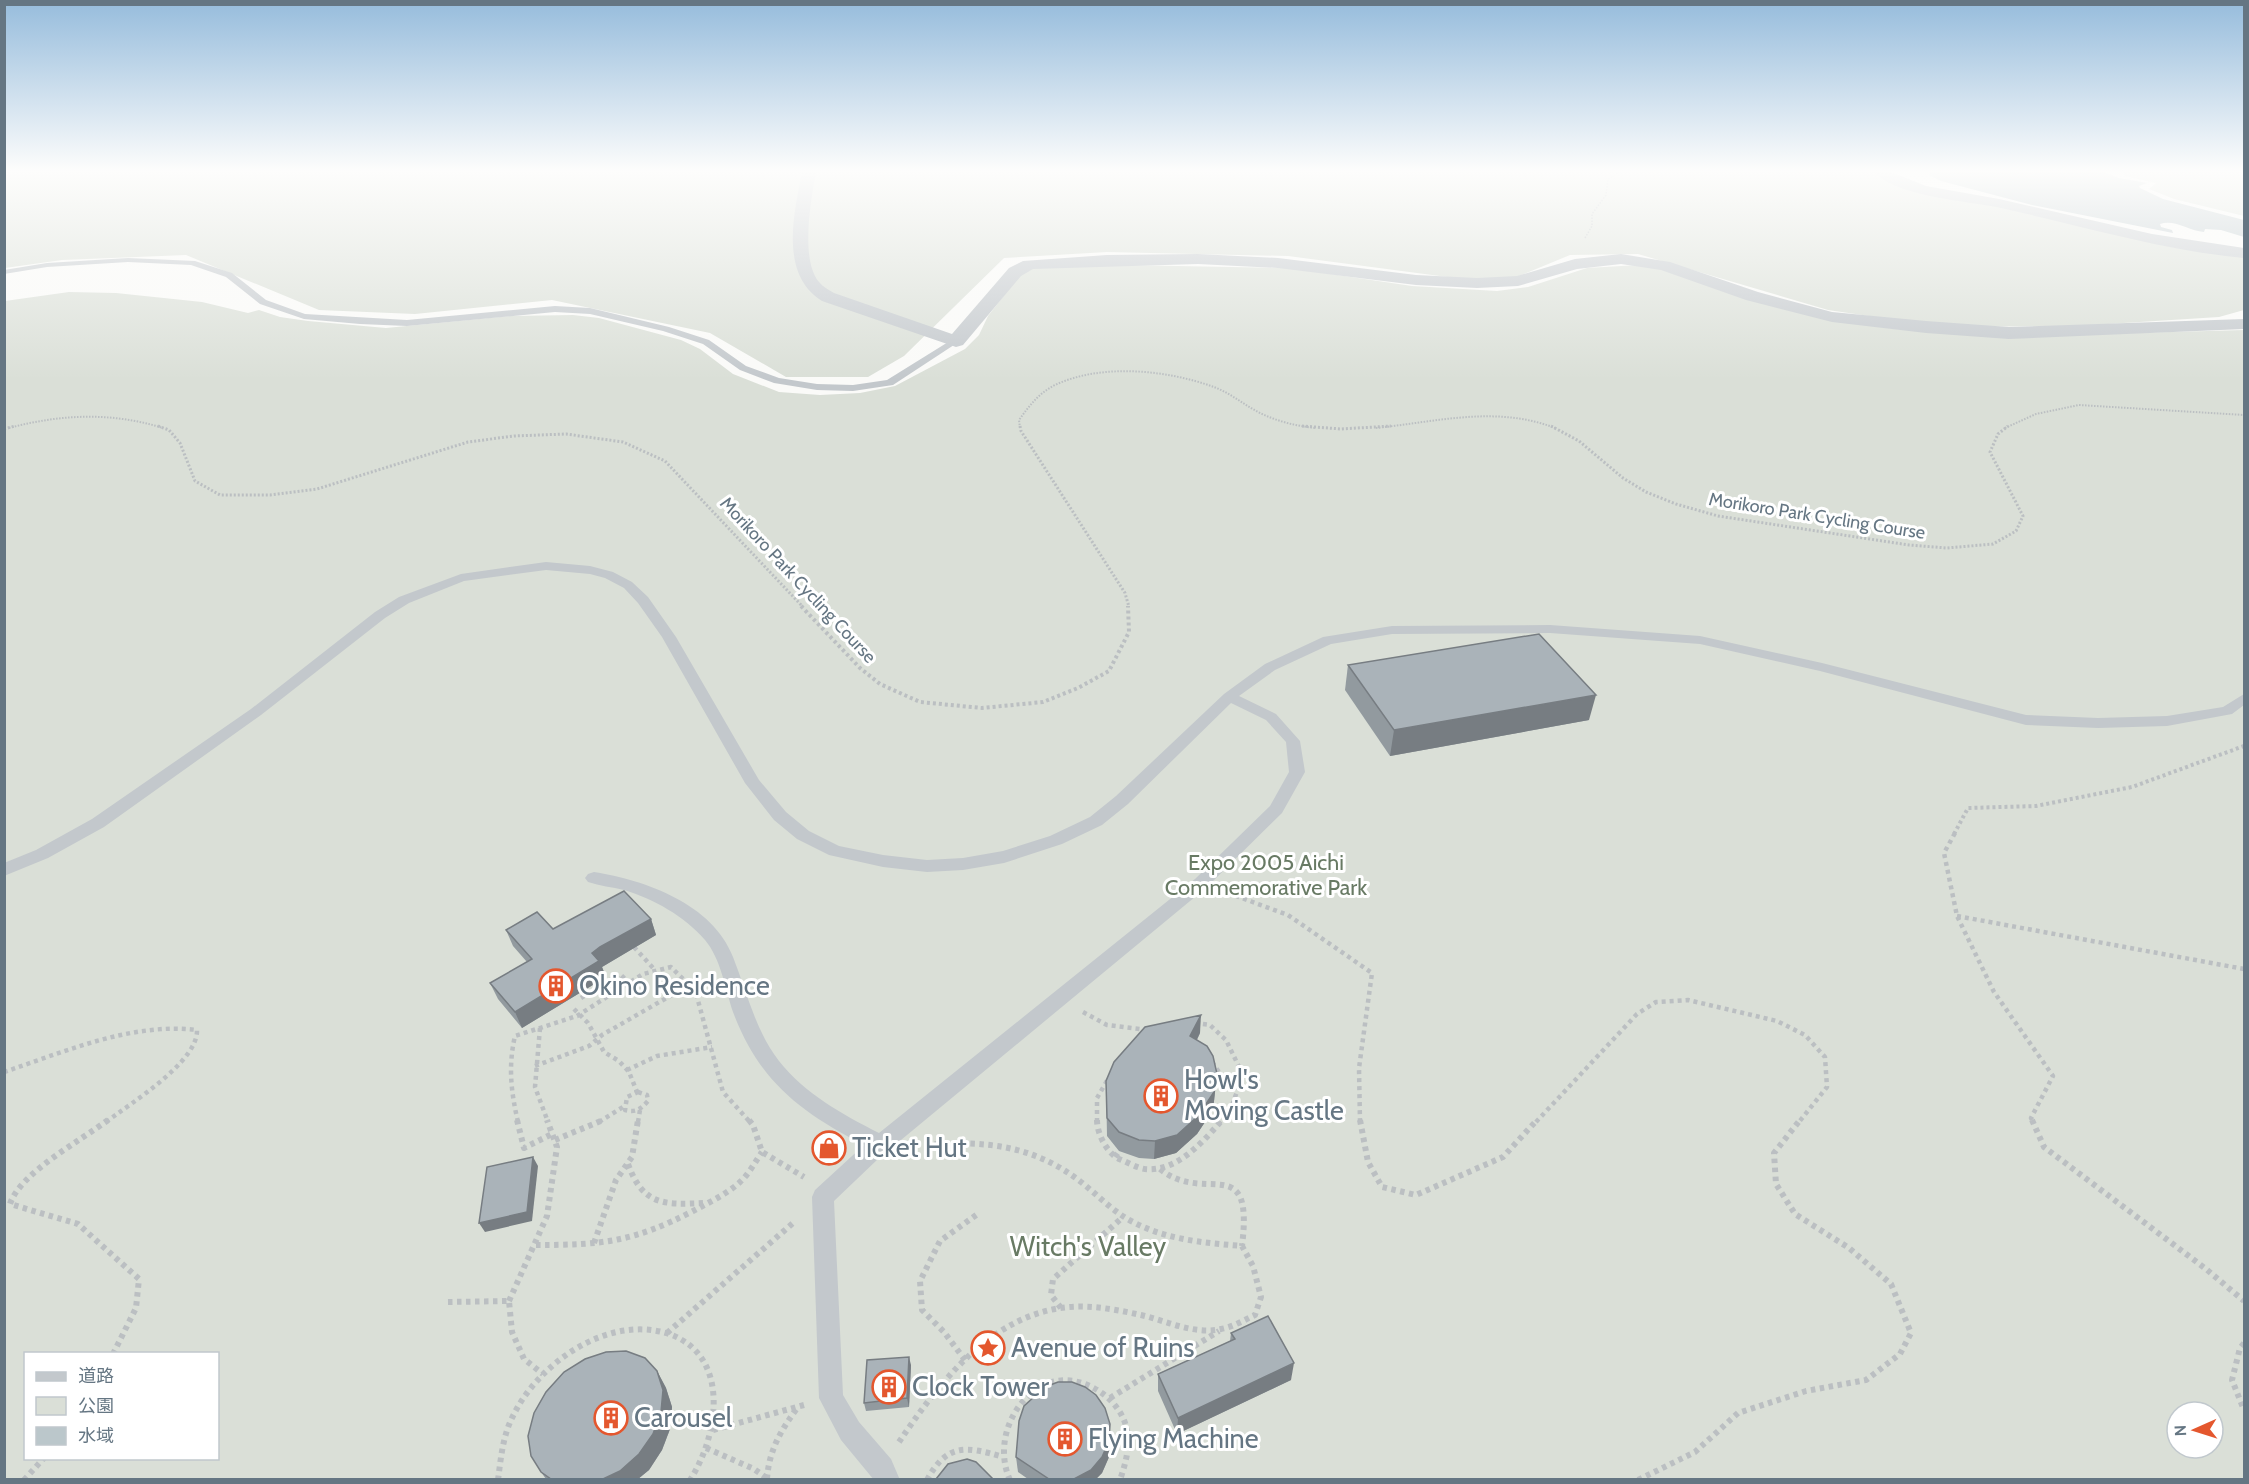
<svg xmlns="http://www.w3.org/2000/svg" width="2249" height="1484" font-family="Cabin,'Noto Sans JP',sans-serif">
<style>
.green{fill:#dadfd7;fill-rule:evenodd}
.water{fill:#bbc7cb}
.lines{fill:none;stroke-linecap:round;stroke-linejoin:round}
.path-far5{stroke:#bbbfc2;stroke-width:1.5;stroke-dasharray:1.5 1.5;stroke-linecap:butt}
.path-far4{stroke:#bbbfc2;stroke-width:2;stroke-dasharray:1.5 1.5;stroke-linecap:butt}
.path-far3{stroke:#bbbfc2;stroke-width:3;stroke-dasharray:2 2;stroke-linecap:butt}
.path-far2{stroke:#bbbfc2;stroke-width:4;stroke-dasharray:3 3;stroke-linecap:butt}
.path-far1{stroke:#bbbfc2;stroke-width:4.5;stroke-dasharray:4 4;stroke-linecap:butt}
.path{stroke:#bbbfc2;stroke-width:6;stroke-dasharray:4.5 4.5;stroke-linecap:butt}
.service{fill:#c3c8cc;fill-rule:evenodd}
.minor{fill:#c3c8cc;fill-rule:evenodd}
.wall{fill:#929a9f}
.shaded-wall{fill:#777d82}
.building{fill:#aab3b9;stroke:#777d82;stroke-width:1.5}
.labels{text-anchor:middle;stroke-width:6;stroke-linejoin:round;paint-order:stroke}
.far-street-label{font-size:18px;fill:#657683;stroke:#fff}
.park-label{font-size:22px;fill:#687a64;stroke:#fff}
.near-poi-label{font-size:27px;fill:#657683;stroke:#fff;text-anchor:start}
.near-park-label{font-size:27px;fill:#687a64;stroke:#fff}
</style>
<rect width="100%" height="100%" fill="#fafaf8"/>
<g class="green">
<polygon points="4,172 1874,172 1888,179 2176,248 2244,255 2244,310 2219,317 2076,326 1944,327 1828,310 1638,254 1570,255 1514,278 1455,278 1288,256 1107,252 1004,258 904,356 868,377 786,377 710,333 552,300 415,314 319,310 186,255 62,260 5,268"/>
<polygon points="2124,172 2244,172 2244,216 2174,199 2149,189 2156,183 2125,176"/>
<path d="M1068 264 1290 268 1412 286 1497 291 1528 287 1587 268 1639 265 1656 267 1835 321 1896 329 2023 336 2244 330V1479H5V301L69 292 116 293 202 302 248 313 259 310 280 317 308 321 386 328 510 316 573 315 599 318 681 340 700 349 733 374 779 392 820 395 860 393 895 386 965 349 979 335 988 316 1020 275 1034 268ZM26 1354H218V1458H26ZM2177 1412H2213V1448H2177Z"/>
</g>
<path class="water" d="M1930 172H2104L2119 178 2147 183 2139 186 2140 188 2163 199 2244 220V237L2221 230 2205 229 2204 232C2189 231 2175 219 2160 224L2161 227 2172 230 2173 233 2032 205 1941 181 1929 175Z"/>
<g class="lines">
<polyline class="path-far5" points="1585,238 1592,226 1592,214 1606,195 1608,179 1620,172"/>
<g class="path-far4">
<path d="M9 428C61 414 112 412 163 428"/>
<path d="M1020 428 1019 420C1029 406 1039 393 1055 385 1102 363 1167 370 1214 387 1230 393 1243 404 1258 412 1276 421 1295 426 1316 428"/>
<path d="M1376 428C1436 422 1496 405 1555 428"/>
<polyline points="2005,428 2036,414 2079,405 2244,415"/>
</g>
<g class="path-far3">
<polyline points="158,426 169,430 180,443 195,481 220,495 270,495 317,489 468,442 514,436 566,434 623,442 665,461 803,607"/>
<polyline points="1020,426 1021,431 1125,593 1129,607"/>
<polyline points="1302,426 1341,429 1391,426"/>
<polyline points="1551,426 1579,441 1623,478 1646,492 1676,504 1718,516 1909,545 1947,548 1993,544 2016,531 2023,516 1990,452 1998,434 2008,426"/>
<polyline points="4,429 15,426"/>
</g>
<g class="path-far2">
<polyline points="801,606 860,668 880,684 920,702 982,708 1043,702 1078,688 1109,671 1129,632 1128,606"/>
<polyline points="1954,834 1968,808 2036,806 2132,787 2244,746"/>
</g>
<g class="path-far1">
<polyline points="1955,833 1944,853 1957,916 1994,992 2053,1076 2031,1118 2033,1122"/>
<polyline points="1228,893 1288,915 1372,973 1359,1068 1360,1122"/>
<polyline points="1957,916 2244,969"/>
<polyline points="634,947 654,969"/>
<polyline points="581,998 620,974 628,982"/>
<polyline points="574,1009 588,1023 604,1052 619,1061 629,1072 637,1092"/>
<polyline points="1083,1012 1107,1025 1147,1030"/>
<polyline points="1195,1023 1210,1025 1226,1040 1243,1075 1230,1111 1220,1122"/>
<polyline points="540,1028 535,1087 548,1122"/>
<polyline points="1212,1062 1223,1078 1240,1081"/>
<polyline points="535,1066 589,1046 602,1035 689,985"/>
<polyline points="627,1070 657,1056 712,1047"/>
<path d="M4 1072C64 1052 132 1022 197 1030 198 1062 131 1103 106 1122"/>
<path d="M638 1092 647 1095 648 1101C641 1109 636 1113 625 1110L627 1097Z"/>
<path d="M518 1122C511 1092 508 1066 515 1036L577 1016 643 974 671 967 689 985 697 997 723 1092 750 1122"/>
<polyline points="599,1122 623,1107"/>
<polyline points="638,1122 640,1110"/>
<polyline points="1097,1122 1097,1098 1108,1079"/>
<polyline points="1536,1122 1637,1014 1656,1002 1688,1000 1777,1021 1805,1035 1825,1057 1827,1087 1799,1122"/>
</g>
<g class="path">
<path d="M108 1120C80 1141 20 1173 10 1204L78 1224 139 1279 136 1308 113 1354"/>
<polyline points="517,1120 524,1148 552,1134"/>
<polyline points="749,1120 753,1125 762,1152 804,1177"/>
<path d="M1097 1120C1097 1134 1107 1153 1119 1159 1127 1162 1137 1168 1145 1169 1177 1172 1203 1142 1222 1120"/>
<polyline points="1360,1120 1368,1162 1382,1187 1416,1195 1503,1157 1537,1120"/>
<polyline points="2032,1120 2044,1147 2206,1269 2244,1301"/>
<polyline points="555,1140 603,1120"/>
<polyline points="1115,1157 1119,1151"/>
<path d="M628 1164C643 1205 663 1205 703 1203"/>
<path d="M1160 1169C1205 1206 1254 1149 1242 1246"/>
<polyline points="594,1243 616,1180 632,1157 638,1120"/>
<path d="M536 1245C602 1245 633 1242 693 1211 708 1203 727 1194 740 1182 749 1174 755 1162 762 1152"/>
<polyline points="509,1301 547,1216 557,1147 547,1120"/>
<polyline points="448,1302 509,1301 512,1332 524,1359 543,1374"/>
<polyline points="1061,1308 1051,1295 1053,1279 1123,1217"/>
<polyline points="667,1333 793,1223"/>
<polyline points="2244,1343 2240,1348 2232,1380 2244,1410"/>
<polyline points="965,1360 944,1332 922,1310 920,1281 940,1241 979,1213"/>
<polyline points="1110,1398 1219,1331"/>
<polyline points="713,1430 804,1405"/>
<path d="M899 1442C939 1383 991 1314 1069 1307 1093 1305 1118 1310 1141 1315 1167 1321 1194 1335 1221 1329 1233 1327 1244 1320 1255 1315L1261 1297 1253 1266 1242 1246C1206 1243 1168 1240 1135 1223 1114 1213 1099 1196 1081 1182 1034 1145 983 1140 925 1145"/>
<polyline points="706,1448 754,1469 768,1479"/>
<path d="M767 1479C769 1450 781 1430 798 1407"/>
<polyline points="24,1480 44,1458"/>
<path d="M498 1480C501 1457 503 1434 514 1414 540 1362 609 1314 669 1334 732 1356 718 1437 690 1480"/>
<path d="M927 1480C947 1443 966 1446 1003 1457"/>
<path d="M1010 1480C994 1445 1011 1398 1049 1383 1079 1372 1118 1396 1126 1426 1131 1445 1126 1462 1120 1480"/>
<polyline points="1638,1480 1695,1452 1738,1413 1806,1391 1866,1380 1900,1354 1911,1333 1891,1284 1849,1248 1795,1214 1776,1184 1774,1153 1800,1120"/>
</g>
<g class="service">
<polygon points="128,258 195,261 232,273 266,300 305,314 407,320 555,306 590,308 669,327 709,340 746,366 779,378 817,384 853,385 887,380 953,339 960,341 893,385 853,391 817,390 774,383 740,370 703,344 663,331 590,314 555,312 407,326 360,324 304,319 260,304 226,277 191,265 128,262 47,267 4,274 4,270 47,263"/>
<path d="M546 562 590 566 613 572 632 582 648 597 676 637 759 780 786 812 809 831 839 846 883 855 927 860 963 858 1003 851 1050 836 1090 817 1116 796 1224 694 1265 664 1323 637 1392 626 1550 625 1700 636 1822 663 2026 715 2098 718 2167 716 2223 707 2244 694V705L2232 714 2167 726 2098 728 2026 725 1820 671 1700 644 1550 633 1392 634 1331 644 1275 670 1239 696 1276 714 1300 741 1305 772 1282 813 1207 887 878 1159 834 1201 843 1395 859 1422 891 1459 900 1480H874L841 1440 819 1398 812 1197 815 1190 864 1145C800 1112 759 1081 733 1012 725 988 721 959 705 940 684 916 654 899 624 890 612 887 600 886 588 882L585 878 588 874 594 872C645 880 713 904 733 957 747 992 755 1030 779 1061 805 1094 842 1114 879 1133L1195 879 1270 806 1289 772 1286 742 1266 720 1231 703 1128 804 1102 825 1062 844 1004 863 963 870 927 872 883 867 829 855 797 839 774 820 745 783 662 637 638 603 624 588 605 578 590 574 546 570 464 581 409 603 385 618 261 715 104 827 48 858 4 876V863L36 850 92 819 251 709 375 612 399 597 461 574Z"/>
</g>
<g class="minor">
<path d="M802 172H816C811 199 800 260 819 282 823 287 829 290 834 293L952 334 1009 268 1023 261 1107 255 1198 254 1278 258 1416 275 1477 278 1517 276 1575 259 1621 254 1670 262 1758 292 1832 312 1926 321 2009 327 2244 319V329L2009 339 1926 333 1832 322 1746 300 1661 270 1621 264 1577 269 1518 286 1477 288 1416 285 1278 268 1198 264 1033 269 1021 276 963 345 956 347 822 301C779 274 794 214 802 172Z"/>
<path d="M1874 172H1891L1926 186 1999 199 2152 234 2244 248V258C2162 250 2082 226 2001 208 1969 201 1897 197 1874 172Z"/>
</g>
</g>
<g class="wall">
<polygon points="1348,665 1589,720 1390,756 1345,690"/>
<polygon points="651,919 656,935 602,967 606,977 522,1028 498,999 490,983 527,962 513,946 506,930 553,929"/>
<polygon points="1200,1033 1197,1040 1217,1074 1213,1110 1197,1134 1176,1153 1154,1159 1139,1158 1119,1151 1107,1136 1106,1081"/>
<polygon points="1231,1333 1291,1380 1177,1434 1158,1391 1158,1374 1230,1341"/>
<polygon points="911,1365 909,1407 866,1411 864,1403"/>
<polygon points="657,1371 666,1388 672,1407 670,1429 662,1450 649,1470 638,1479 546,1479 541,1472"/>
<polygon points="1110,1440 1109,1457 1102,1473 1096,1479 1028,1479 1018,1472 1016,1457"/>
</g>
<g class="shaded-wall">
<polygon points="1596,695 1589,720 1390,756 1394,730"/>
<polygon points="651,919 656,935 602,967 606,977 522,1028 515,1012 600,947"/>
<polygon points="1201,1015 1200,1033 1189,1055 1190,1036"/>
<polygon points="1217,1074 1213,1110 1197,1134 1176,1153 1154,1159 1155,1141"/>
<polygon points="533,1157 538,1166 532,1221 485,1232 479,1223"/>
<polygon points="909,1357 911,1365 909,1407 907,1398"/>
<polygon points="1294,1363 1291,1380 1177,1434 1178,1418"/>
<polygon points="657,1371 666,1388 672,1407 670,1429 662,1450 649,1470 638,1479 603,1479"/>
<polygon points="1110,1424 1110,1440 1109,1457 1102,1473 1096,1479 1074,1479"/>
</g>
<g class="building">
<polygon points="1539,634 1596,695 1394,730 1348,665"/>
<polygon points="624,891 651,919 600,947 592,953 599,961 515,1012 490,983 532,959 506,930 537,912 553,929"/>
<polygon points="1201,1015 1190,1036 1207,1046 1213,1056 1217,1074 1214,1092 1198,1116 1177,1135 1155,1141 1139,1140 1119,1132 1107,1118 1106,1081 1114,1062 1145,1027"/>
<polygon points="533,1157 527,1212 479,1223 487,1167"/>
<polygon points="1268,1316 1294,1363 1178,1418 1158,1374 1235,1339 1231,1333"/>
<polygon points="626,1351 645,1358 657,1371 663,1390 661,1412 653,1434 639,1454 620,1471 603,1479 551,1479 541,1472 531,1456 528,1436 534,1413 546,1392 564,1372 585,1359 606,1352"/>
<polygon points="909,1357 907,1398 864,1403 867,1360"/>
<polygon points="1058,1382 1072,1382 1085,1387 1096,1395 1105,1408 1110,1424 1109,1441 1102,1457 1091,1470 1074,1479 1049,1479 1016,1457 1019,1421 1024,1406 1045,1387"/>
<polygon points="967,1459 976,1462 993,1479 936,1479 948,1464"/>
</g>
<linearGradient id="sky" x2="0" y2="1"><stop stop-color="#96bcdc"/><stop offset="0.45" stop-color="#fdfdfc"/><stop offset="1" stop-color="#fdfdfc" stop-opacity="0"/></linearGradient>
<rect width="2249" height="380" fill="url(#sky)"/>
<defs>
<symbol id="building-ring" viewBox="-11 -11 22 22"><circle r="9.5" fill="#fff" stroke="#e4572e" stroke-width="1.5"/><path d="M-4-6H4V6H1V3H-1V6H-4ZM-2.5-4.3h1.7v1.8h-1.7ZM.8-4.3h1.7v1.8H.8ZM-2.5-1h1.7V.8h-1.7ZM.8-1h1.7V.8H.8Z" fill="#e4572e"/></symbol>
<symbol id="shop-ring" viewBox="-11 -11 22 22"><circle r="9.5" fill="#fff" stroke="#e4572e" stroke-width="1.5"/><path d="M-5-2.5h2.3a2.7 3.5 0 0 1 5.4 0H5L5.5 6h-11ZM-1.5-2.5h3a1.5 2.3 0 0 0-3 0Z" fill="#e4572e"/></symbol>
<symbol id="sight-ring" viewBox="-11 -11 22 22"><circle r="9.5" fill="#fff" stroke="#e4572e" stroke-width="1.5"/><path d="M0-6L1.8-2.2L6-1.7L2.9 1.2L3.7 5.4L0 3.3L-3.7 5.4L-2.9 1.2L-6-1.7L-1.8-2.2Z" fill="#e4572e"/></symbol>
</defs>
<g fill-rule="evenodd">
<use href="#building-ring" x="537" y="967" width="38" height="38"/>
<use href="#building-ring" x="1142" y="1077" width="38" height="38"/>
<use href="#shop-ring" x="810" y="1129" width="38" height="38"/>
<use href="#sight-ring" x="969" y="1329" width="38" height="38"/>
<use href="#building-ring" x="870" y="1368" width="38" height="38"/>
<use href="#building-ring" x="592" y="1399" width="38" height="38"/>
<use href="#building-ring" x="1046" y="1420" width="38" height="38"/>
</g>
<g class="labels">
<g class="far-street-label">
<text transform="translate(1817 516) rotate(9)" y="6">Morikoro Park Cycling Course</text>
<text transform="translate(798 580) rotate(47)" y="6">Morikoro Park Cycling Course</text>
</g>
<g class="park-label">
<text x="1266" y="870">Expo 2005 Aichi<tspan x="1266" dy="25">Commemorative Park</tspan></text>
</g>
<g class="near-poi-label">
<text x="579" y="995">Okino Residence</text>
<text x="1184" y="1089">Howl's<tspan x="1184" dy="31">Moving Castle</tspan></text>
<text x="852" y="1157">Ticket Hut</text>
<text x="1011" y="1357">Avenue of Ruins</text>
<text x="912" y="1396">Clock Tower</text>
<text x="634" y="1427">Carousel</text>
<text x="1088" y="1448">Flying Machine</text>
</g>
<g class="near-park-label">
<text x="1088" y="1256">Witch's Valley</text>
</g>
</g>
<rect width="2249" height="1484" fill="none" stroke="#657683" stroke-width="12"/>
<rect x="24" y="1352" width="195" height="108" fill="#ffffff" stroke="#c1c8cd" stroke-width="1.5"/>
<rect x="36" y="1372" width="30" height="9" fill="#c3c8cc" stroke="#c1c8cd" stroke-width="1.5"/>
<text x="78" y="1382" font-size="18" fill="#657683">道路</text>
<rect x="36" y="1397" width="30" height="18" fill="#dadfd7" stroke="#c1c8cd" stroke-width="1.5"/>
<text x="78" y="1412" font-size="18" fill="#657683">公園</text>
<rect x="36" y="1427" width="30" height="18" fill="#bbc7cb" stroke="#c1c8cd" stroke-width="1.5"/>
<text x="78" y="1442" font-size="18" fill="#657683">水域</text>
<g transform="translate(2195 1430) rotate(267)"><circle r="28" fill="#ffffff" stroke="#c1c8cd" stroke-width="1.5"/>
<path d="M0-4.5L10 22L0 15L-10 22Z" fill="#e4572e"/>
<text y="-9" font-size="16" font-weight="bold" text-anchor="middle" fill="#657683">N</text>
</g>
</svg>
